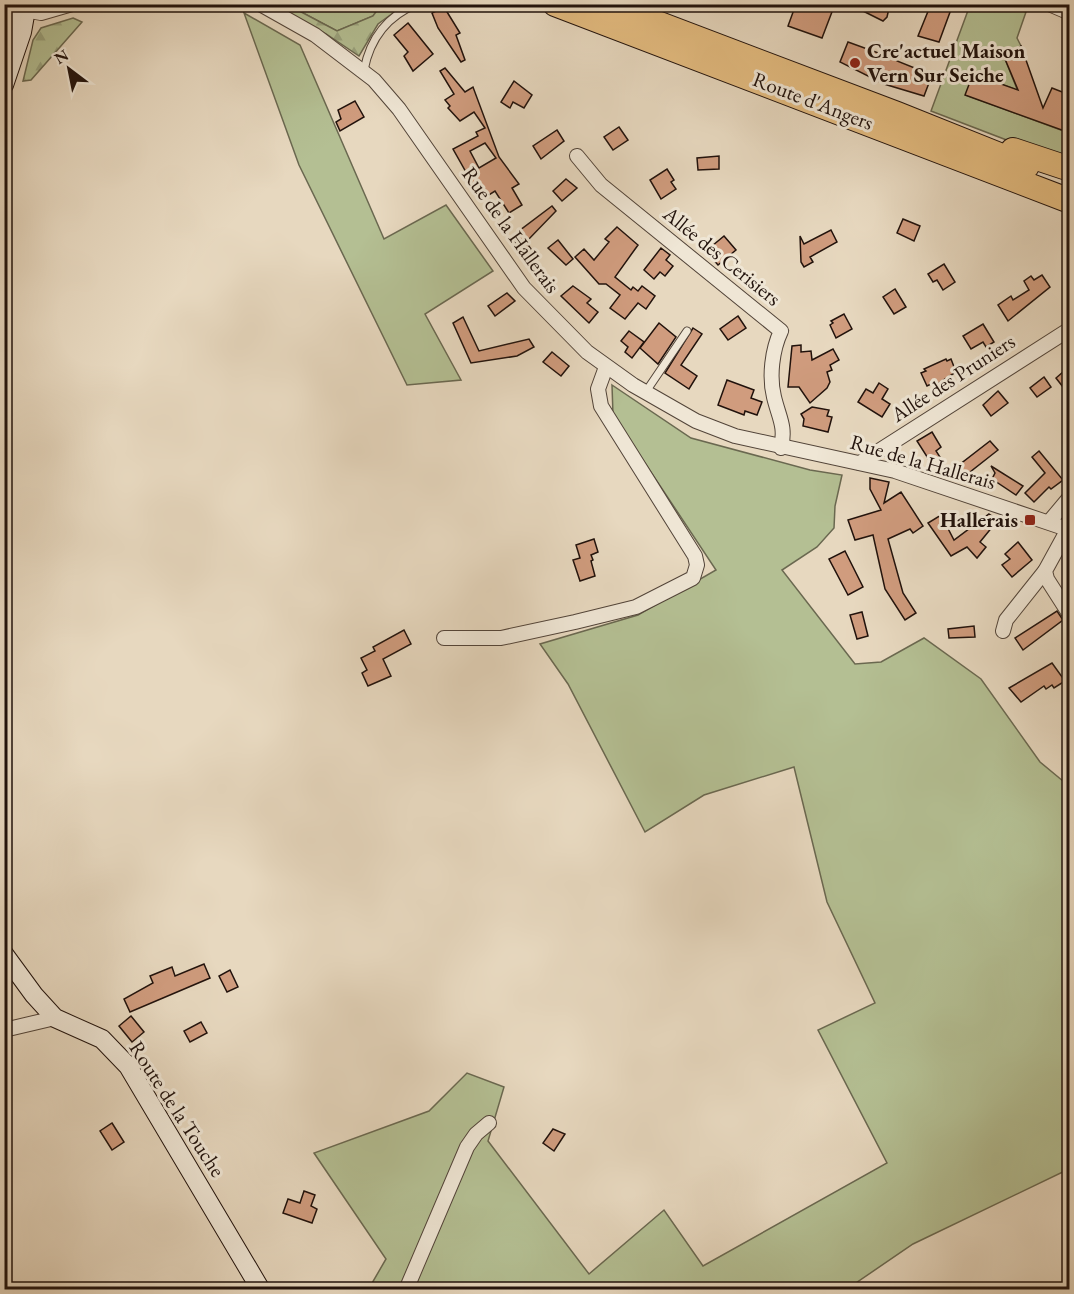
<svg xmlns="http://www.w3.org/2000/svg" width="1074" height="1294" font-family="'EB Garamond',serif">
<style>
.green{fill:#b4bf93;stroke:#6a6850;stroke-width:1.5}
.forest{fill:url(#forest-firs);stroke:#6a6850;stroke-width:1.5}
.building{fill:#d09c7e;stroke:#21120c;stroke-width:1.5;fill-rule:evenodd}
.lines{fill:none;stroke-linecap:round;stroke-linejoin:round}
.lane-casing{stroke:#524439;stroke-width:9}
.street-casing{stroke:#524439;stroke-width:16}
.secondary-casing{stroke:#21120c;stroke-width:20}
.highway-casing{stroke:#21120c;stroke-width:26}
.lane{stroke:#efe6d5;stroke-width:7}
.street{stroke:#efe6d5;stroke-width:14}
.secondary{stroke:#efe6d5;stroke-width:18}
.highway{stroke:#e4bc80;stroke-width:24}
.poi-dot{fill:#8f2418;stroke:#efe6d5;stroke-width:2}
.labels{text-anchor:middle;stroke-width:6;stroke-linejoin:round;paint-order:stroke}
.poi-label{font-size:21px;font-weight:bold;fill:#21120c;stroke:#efe6d5;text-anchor:start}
.street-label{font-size:21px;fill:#21120c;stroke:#efe6d5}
</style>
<defs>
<pattern id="forest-firs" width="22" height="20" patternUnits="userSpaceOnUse" patternTransform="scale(1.5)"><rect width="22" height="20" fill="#b4bf93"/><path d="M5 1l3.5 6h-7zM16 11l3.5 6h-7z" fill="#9aa37e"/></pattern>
</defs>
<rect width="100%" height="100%" fill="#e7d8bf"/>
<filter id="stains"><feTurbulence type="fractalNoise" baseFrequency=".00333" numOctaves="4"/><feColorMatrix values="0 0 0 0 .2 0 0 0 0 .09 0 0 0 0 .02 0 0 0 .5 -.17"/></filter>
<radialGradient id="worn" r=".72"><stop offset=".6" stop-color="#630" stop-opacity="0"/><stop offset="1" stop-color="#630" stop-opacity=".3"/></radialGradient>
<g class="green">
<polygon points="288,5 339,5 355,11 362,5 381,5 373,16 337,31"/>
<polygon points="970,5 1007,5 1026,12 1017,38 1021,46 1005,59 1019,94 1014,89 974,74 966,95 1069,133 1069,162 1056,159 931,111"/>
<polygon points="244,13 300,45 384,239 446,205 493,271 425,314 461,380 407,385 299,165"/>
<polygon points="612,385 691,438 810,470 842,475 835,506 834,528 817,547 782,570 855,664 881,662 924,638 981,679 1040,762 1069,786 1069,1169 913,1244 847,1289 368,1290 386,1259 314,1153 429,1111 467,1073 504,1087 488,1141 589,1274 664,1210 703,1266 887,1163 818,1030 875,1003 827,902 794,767 704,795 645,832 568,684 540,644 638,615 716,570 613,415"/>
</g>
<g class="forest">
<polygon points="272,5 288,5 337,31 373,16 381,5 404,5 378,24 359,56 326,34"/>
<polygon points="73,18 82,22 31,80 23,81 33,40 41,28"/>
</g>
<g class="building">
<polygon points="796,4 835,4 822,38 788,26"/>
<polygon points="849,4 890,4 887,17 883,21"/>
<polygon points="931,4 953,4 939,42 918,36"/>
<polygon points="444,7 460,33 456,35 465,60 461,62 438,28 432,13"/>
<polygon points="408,23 433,54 413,71 404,56 408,52 394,35"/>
<polygon points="848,42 881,54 887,52 893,53 897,61 932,75 924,96 884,84 840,62"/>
<polygon points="1021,46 1043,108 1052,88 1070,95 1070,133 965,95 973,74 1018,90 1005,59"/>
<path d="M445 68 465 92 473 87 499 157 519 184 512 188 522 205 509 213 495 191 484 198 477 187 475 188 453 149 478 136 476 132 485 128 474 112 460 121 448 108 450 106 445 100 454 94 440 71ZM485 143 496 158 479 168 470 151Z"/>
<polygon points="514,81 532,95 524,108 513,102 510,108 501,102"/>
<polygon points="355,101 364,117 340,131 336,122 341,119 338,110"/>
<polygon points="619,127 628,140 613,150 604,137"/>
<polygon points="557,130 564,141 541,159 533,146"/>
<polygon points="719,156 719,169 698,170 697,158"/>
<polygon points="667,169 674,180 671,182 676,189 661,199 650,180"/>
<polygon points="566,179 577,188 562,201 553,191"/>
<polygon points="552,206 556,211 526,242 531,249 524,254 511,237"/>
<polygon points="903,219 920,226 914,241 897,233"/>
<polygon points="617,227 638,245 615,277 631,290 633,287 638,291 642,286 655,296 646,309 638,303 625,319 610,308 620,295 606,284 599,284 575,257 584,249 594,260 609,242 605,239"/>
<polygon points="831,230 837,242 810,257 813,262 804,267 801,262 800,236 804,244"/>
<polygon points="724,236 736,250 718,265 706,251"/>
<polygon points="558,240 573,259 566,265 548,248"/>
<polygon points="661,248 670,255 666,260 673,266 665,276 660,272 654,279 644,270"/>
<polygon points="944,264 955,282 943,290 937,280 933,282 928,274"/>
<polygon points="1042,275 1050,287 1008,321 998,305 1011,296 1013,300 1029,290 1024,281 1031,276 1034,280"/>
<polygon points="573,286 591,299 587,303 598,312 589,323 561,296"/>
<polygon points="895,289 906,307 894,314 883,297"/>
<polygon points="507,293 515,301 495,316 488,306"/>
<polygon points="844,314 852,329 836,338 830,325 833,323 831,321"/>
<polygon points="738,316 746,328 728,340 720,329"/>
<polygon points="463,317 479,351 529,339 534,347 517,356 471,363 453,323"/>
<polygon points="659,323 676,337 658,364 640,348"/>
<polygon points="983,324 994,342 986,347 983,342 971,349 963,336"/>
<polygon points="693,328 702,334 681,365 697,376 689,389 665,373"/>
<polygon points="629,331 644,342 632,358 625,352 628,347 621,341"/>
<polygon points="801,345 801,352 811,351 812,360 833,349 839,360 830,365 832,370 827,372 830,382 827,388 810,403 799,387 788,387 792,346"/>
<polygon points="552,352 569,366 561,376 543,362"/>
<polygon points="946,359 947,361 951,359 956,372 936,385 935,382 927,386 921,373 926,371 924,369"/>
<polygon points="1070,366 1070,396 1056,378"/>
<polygon points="1044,377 1051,387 1037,397 1030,388"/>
<polygon points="727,380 754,390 751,398 762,402 757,415 745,411 744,415 718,405"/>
<polygon points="879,383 888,389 882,399 890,404 882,417 858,402 866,389 873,393"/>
<polygon points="998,391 1008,403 991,416 983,405"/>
<polygon points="812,407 829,410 827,416 832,417 828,432 803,426 804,419 801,414"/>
<polygon points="932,432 941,447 936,451 940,457 931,463 917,441"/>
<polygon points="990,441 998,450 961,479 950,472"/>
<polygon points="1039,451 1063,480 1051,489 1049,487 1034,502 1025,493 1045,473 1032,457"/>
<polygon points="991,466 1023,486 1016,495 992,479 995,473"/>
<polygon points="870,478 889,482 884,503 901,492 923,526 913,533 910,529 888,539 903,593 916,613 905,620 885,589 873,535 855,540 848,520 881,510 870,489"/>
<polygon points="989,514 998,520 980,542 986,547 977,558 967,547 951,556 928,523 941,515 954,540"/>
<polygon points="594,539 598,552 591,555 593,560 591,561 595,576 580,581 573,560 580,558 576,545"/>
<polygon points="1018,542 1032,560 1012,577 1002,565 1010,559 1005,554"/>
<polygon points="845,551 863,587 848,595 829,559"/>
<polygon points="1057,611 1063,620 1023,650 1015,638"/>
<polygon points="862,612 868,636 857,639 850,615"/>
<polygon points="974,626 975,637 949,638 948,629"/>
<polygon points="404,630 411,644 383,659 391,676 368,686 362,673 367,670 361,658 375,651 373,647"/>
<polygon points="1052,663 1065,681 1054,688 1052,685 1046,689 1044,686 1021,702 1009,688"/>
<polygon points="204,964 210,978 130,1012 124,999 153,983 150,976 172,967 175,976"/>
<polygon points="230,970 238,987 227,992 219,976"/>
<polygon points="131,1016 144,1032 132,1042 119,1026"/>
<polygon points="201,1022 207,1033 190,1042 184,1031"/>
<polygon points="112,1123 124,1142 112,1150 100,1131"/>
<polygon points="553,1129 565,1134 554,1151 543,1143"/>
<polygon points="304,1191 315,1195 311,1206 317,1209 312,1223 283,1213 288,1199 300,1203"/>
</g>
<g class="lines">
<defs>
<g id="lane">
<path d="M364 70C370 39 387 16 417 4"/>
<polyline points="645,393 687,331"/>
</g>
<g id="street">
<polyline points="260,4 315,35 374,80 399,109 524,288 587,352 633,385 696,421 735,436 895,471 1070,530"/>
<polyline points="1049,4 1070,13"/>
<polyline points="19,9 41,13 72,4"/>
<path d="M577 156 601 185 781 331C772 350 769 377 774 397 779 418 786 426 781 448"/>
<polyline points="860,463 1070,329"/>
<polyline points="1049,522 1070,497"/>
<polyline points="1068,529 1045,571 1047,579 1070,615"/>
<polyline points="1003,631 1006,620 1045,571"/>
<polyline points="444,638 501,638 575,622 636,607 693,578 697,565 695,556 601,406 598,389 606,367"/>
<polyline points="4,1030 55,1018"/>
<polyline points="406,1290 467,1147 476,1134 489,1123"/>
</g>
<g id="secondary">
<polyline points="5,56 12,4"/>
<polyline points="4,85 22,32 27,4"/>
<polyline points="4,954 34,995 55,1018 102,1039 128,1066 261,1290"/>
</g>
<g id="highway">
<polyline points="555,4 1070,201"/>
<polyline points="607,4 897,114 1027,166"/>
<polyline points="1013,150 1070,169"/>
</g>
</defs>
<use href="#lane" class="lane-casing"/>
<use href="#street" class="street-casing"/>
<use href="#secondary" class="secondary-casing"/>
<use href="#highway" class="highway-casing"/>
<use href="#lane" class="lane"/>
<use href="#street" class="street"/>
<use href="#secondary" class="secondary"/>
<use href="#highway" class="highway"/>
</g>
<g class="poi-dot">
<circle cx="855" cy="63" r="6"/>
<rect x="1024" y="514" width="12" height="12" rx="3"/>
</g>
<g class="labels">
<g class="poi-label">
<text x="867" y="58">Cre'actuel Maison<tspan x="867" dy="24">Vern Sur Seiche</tspan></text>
<text x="1018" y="527" text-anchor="end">Hallerais</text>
</g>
<g class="street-label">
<text transform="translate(813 101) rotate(21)" y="7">Route d'Angers</text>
<text transform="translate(511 230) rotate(54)" y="7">Rue de la Hallerais</text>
<text transform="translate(722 256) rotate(39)" y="7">Allée des Cerisiers</text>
<text transform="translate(953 378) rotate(-33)" y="7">Allée des Pruniers</text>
<text transform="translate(923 462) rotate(16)" y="7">Rue de la Hallerais</text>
<text transform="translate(177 1109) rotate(57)" y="7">Route de la Touche</text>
</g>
</g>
<rect width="1074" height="1294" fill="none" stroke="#e7d8bf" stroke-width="24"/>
<rect x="6" y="6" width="1062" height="1282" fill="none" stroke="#21120c" stroke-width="3"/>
<rect x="12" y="12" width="1050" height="1270" fill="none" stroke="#21120c" stroke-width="1.5"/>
<g transform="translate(69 69) rotate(328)" stroke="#efe6d5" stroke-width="4.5" paint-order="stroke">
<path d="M0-4.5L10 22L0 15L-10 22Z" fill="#21120c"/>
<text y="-9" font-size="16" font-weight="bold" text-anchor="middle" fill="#21120c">N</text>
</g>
<rect width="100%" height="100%" filter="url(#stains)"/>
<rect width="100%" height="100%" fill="url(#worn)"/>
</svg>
